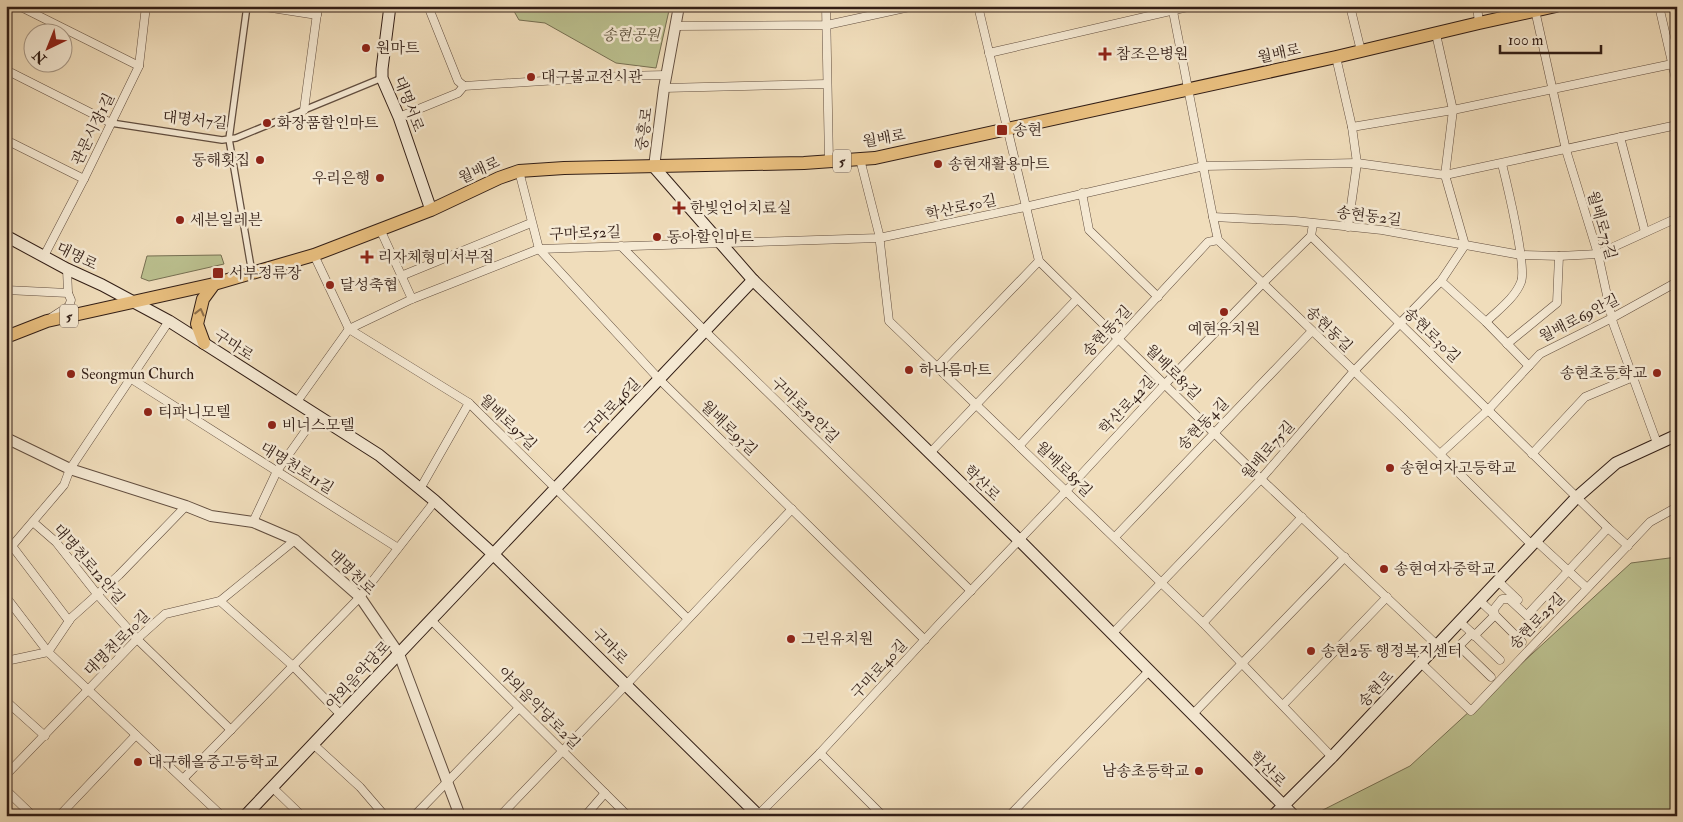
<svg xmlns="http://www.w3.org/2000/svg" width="1683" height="822" font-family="'IM FELL Double Pica','Noto Serif KR',serif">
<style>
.green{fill:#bbc08f;stroke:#766f52}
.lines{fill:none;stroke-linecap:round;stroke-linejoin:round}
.pedestrian-casing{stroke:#624e3f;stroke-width:8}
.minor-casing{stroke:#624e3f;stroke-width:9}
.tertiary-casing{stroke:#624e3f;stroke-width:12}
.secondary-casing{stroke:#321e16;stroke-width:13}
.primary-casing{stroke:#321e16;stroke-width:14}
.pedestrian{stroke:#f5e9d3;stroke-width:5.5}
.minor{stroke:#f5e9d3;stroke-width:8}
.tertiary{stroke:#f5e9d3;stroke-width:10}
.secondary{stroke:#f5e9d3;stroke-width:11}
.primary{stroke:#e8be7e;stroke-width:12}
.oneway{stroke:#8d6e4a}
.poi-dot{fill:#8f2418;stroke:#f5e9d3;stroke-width:2}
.labels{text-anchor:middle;stroke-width:5;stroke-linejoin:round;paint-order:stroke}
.shield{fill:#f5e9d3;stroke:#6c5b4f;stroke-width:1}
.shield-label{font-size:14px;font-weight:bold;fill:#321e16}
.park-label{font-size:15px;font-style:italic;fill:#5b4f3a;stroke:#f5e9d3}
.poi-label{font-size:15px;fill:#321e16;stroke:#f5e9d3;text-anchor:start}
.street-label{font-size:15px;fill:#321e16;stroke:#f5e9d3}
</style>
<rect width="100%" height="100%" fill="#f0ddbb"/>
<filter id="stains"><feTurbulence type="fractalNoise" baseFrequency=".004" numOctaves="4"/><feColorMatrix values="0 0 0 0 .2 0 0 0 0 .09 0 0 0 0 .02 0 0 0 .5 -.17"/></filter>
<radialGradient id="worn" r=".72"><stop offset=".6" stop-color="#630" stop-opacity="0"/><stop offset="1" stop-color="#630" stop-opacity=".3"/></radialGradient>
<g class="green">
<polygon points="511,6 670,6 656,68 616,63 545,23 519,20"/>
<polygon points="221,255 224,264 149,281 141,278 147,256"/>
<polygon points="1677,557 1677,816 1311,816 1410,766 1631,563"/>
</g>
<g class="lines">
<defs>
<g id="pedestrian">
<polyline points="247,6 229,139 252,273"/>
<polyline points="111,123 222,140 236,138 382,78"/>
</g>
<g id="minor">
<polyline points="19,6 139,66"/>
<polyline points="259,6 317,15"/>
<polyline points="428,6 458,81 464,86"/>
<polyline points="826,6 829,162"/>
<polyline points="978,6 1039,261 1261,479 1438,646"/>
<polyline points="1172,6 1213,217 1218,240 1404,419 1532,545"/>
<polyline points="1350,6 1361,51"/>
<polyline points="1477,6 1479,23"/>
<polyline points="1659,6 1677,84"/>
<polyline points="1535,10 1566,150 1598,254 1613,323 1657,443"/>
<polyline points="675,26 827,25 914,6"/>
<polyline points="989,53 1192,6"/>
<polyline points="1336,57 1352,127 1357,163 1348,227"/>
<polyline points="6,70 111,123"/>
<polyline points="464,86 621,76 666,75"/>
<polyline points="664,88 827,84"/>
<polyline points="304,110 318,6"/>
<polyline points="399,117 458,93 464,86"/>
<polyline points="1352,127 1453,110 1677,63"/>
<polyline points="1620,137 1645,232"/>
<polyline points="6,140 84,179"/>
<polyline points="860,159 879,234 889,321 1203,623 1332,757"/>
<polyline points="519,171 539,249 659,379 925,640"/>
<polyline points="1082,193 1089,230 1158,297"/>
<polyline points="1213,217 1295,221 1382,230 1521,255 1559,256 1598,254 1677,218"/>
<polyline points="380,229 412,299"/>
<polyline points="1311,236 1608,528"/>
<polyline points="621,246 705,331 971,591"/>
<polyline points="314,255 349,329 469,403 687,618"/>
<polyline points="44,256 84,179 139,66 146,6"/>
<polyline points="401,276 531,223"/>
<polyline points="1441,281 1486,322 1529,366"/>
<polyline points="6,290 68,293"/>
<polyline points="52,317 69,306 71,300 68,293 67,269"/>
<path d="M1486 322C1498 310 1515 298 1521 282 1527 267 1507 184 1502 164"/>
<polyline points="1507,344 1557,303 1559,256"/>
<polyline points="937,367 1039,261"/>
<polyline points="130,378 398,548"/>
<polyline points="296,403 349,329 412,299 539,249 879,238 1025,207 1204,166 1357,163 1445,175 1677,125"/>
<polyline points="1019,446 1208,242 1218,240"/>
<polyline points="930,453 1076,300"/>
<polyline points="1440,454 1488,410 1540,354 1612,318 1677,282"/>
<polyline points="1532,454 1585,397 1633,377"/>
<polyline points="420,489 469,403"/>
<polyline points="33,522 56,542 97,594 137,639 231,730"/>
<polyline points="253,522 277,471 316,416"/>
<polyline points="1115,537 1312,331"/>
<polyline points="1536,541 1587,588"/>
<polyline points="12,546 69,621"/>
<polyline points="6,553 64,485 70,469 169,321"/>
<polyline points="1498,581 1518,600"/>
<polyline points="6,597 48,652 222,816"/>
<polyline points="220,601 293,666 341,715"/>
<polyline points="1530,612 1608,528 1628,546"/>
<polyline points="431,620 628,816"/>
<polyline points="1460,622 1472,633 1459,646 1491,677"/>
<polyline points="1203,623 1302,517"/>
<polyline points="1472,633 1500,660"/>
<polyline points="1112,634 1261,479 1354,371 1441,281 1465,245 1445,175 1453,110 1436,34"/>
<polyline points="1474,636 1495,615 1480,601"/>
<polyline points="1522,642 1495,615 1494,609 1502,599 1509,599 1537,625"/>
<polyline points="6,661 48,652 71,618 119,575 186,506"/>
<polyline points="1421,663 1471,711 1650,522 1677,507"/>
<polyline points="6,701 45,736"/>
<polyline points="1283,705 1387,597"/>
<polyline points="1192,715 1345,557"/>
<polyline points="313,744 360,787 385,816"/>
<polyline points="820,753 883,816"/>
<polyline points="6,775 137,639 165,614 220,601 295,540"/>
<polyline points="183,779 360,597 435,501"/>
<polyline points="272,787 302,816"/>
<polyline points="6,790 33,816"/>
<polyline points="59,816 136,735"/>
<polyline points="414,816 519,708"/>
<polyline points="500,816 627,684 792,509"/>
<polyline points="585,816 605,793"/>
<polyline points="757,816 820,753 941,622 1066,491 1165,384 1263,283 1311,236 1313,224"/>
<polyline points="1009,816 1149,671"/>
</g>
<g id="tertiary">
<polyline points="654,167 664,88 679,6"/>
<polyline points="6,438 70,469 186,506 211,516 253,522 295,540 360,597 399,654 460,816"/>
</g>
<g id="secondary">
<polyline points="390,6 382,69 382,78 399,117 431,210"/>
<polyline points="654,167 753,280 1019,540 1294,816"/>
<polyline points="6,236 67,269 102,285 169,321 379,455 435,501 493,554 759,816"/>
<polyline points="245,816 753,280"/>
<polyline points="1273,816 1332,757 1576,498 1616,463 1677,435"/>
</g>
<g id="primary">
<polyline points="6,337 47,321 214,284 314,255 431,210 499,178 519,171 564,168 804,163 875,158 1336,57 1479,23 1556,6"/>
<polyline points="204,343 197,324 203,299 214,284"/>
</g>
</defs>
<use href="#pedestrian" class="pedestrian-casing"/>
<use href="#minor" class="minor-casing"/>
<use href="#tertiary" class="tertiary-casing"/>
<use href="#secondary" class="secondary-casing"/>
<use href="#primary" class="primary-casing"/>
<use href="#pedestrian" class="pedestrian"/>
<use href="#minor" class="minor"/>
<use href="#tertiary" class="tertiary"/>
<use href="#secondary" class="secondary"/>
<use href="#primary" class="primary"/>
</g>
<defs><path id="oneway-chevron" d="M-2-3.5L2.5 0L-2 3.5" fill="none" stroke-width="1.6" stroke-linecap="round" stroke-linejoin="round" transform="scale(1.25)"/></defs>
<use class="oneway" href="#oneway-chevron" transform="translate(200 312) rotate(-76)"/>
<g class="poi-dot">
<circle cx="366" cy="48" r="5"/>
<path d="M1102.5 46.5h5v5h5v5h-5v5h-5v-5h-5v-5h5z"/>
<circle cx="531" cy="77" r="5"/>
<circle cx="267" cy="123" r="5"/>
<rect x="996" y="124" width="12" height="12" rx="2.5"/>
<circle cx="260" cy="160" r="5"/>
<circle cx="938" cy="164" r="5"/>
<circle cx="380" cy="178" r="5"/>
<path d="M676.5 200.5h5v5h5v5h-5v5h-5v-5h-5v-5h5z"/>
<circle cx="180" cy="220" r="5"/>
<circle cx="657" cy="237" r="5"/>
<path d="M364.5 249.5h5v5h5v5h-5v5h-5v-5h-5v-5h5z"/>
<rect x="212" y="267" width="12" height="12" rx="2.5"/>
<circle cx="330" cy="285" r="5"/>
<circle cx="1224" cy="312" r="5"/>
<circle cx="909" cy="370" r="5"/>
<circle cx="1657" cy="373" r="5"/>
<circle cx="71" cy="374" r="5"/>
<circle cx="148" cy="412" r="5"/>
<circle cx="272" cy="425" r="5"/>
<circle cx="1390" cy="468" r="5"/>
<circle cx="1384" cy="569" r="5"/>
<circle cx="791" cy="639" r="5"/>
<circle cx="1311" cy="651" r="5"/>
<circle cx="138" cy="762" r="5"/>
<circle cx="1199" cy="771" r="5"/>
</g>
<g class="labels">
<g class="shield">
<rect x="833" y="149.5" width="18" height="23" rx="4"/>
<rect x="60" y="304.5" width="18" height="23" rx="4"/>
</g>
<g class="shield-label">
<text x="842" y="166">5</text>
<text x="69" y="321">5</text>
</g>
<g class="park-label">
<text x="631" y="40">송현공원</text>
</g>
<g class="poi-label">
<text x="376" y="53">원마트</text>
<text x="1116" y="59">참조은병원</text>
<text x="541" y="82">대구불교전시관</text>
<text x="277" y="128">화장품할인마트</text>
<text x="1013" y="135">송현</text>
<text x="250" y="165" text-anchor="end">동해횟집</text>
<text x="948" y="169">송현재활용마트</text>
<text x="370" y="183" text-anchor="end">우리은행</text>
<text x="690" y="213">한빛언어치료실</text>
<text x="190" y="225">세븐일레븐</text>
<text x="667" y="242">동아할인마트</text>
<text x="378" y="262">리자체형미서부점</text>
<text x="229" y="278">서부정류장</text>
<text x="340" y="290">달성축협</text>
<text x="1224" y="334" text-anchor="middle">예현유치원</text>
<text x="919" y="375">하나름마트</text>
<text x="1647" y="378" text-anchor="end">송현초등학교</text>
<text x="81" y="379">Seongmun Church</text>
<text x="158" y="417">티파니모텔</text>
<text x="282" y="430">비너스모텔</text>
<text x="1400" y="473">송현여자고등학교</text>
<text x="1394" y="574">송현여자중학교</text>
<text x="801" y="644">그린유치원</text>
<text x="1321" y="656">송현2동 행정복지센터</text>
<text x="148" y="767">대구해올중고등학교</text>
<text x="1189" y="776" text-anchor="end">남송초등학교</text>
</g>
<g class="street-label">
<text transform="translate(1279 53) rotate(-12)" y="5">월배로</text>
<text transform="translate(409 104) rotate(69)" y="5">대명서로</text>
<text transform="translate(195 120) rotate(6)" y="5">대명서7길</text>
<text transform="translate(93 129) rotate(-64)" y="5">관문시장1길</text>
<text transform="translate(644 129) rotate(-82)" y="5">중흥로</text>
<text transform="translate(884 138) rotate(-10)" y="5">월배로</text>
<text transform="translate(479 170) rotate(-24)" y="5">월배로</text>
<text transform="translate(961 207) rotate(-12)" y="5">학산로50길</text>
<text transform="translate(1369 216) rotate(7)" y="5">송현동2길</text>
<text transform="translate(1602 225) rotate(74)" y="5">월배로73길</text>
<text transform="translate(585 233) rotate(-2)" y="5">구마로52길</text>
<text transform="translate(77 256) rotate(26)" y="5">대명로</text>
<text transform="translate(1579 318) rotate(-27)" y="5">월배로69안길</text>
<text transform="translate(1329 329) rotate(44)" y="5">송현동길</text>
<text transform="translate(1107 331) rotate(-47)" y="5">송현동3길</text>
<text transform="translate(1432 335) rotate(44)" y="5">송현로30길</text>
<text transform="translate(234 345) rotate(33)" y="5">구마로</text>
<text transform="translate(1173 372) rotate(45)" y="5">월배로83길</text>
<text transform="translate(1127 405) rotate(-47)" y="5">학산로42길</text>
<text transform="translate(612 407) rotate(-46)" y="5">구마로46길</text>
<text transform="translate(805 410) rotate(44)" y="5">구마로52안길</text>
<text transform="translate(508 422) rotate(44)" y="5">월배로97길</text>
<text transform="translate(1203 424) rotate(-46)" y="5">송현동4길</text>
<text transform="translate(729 428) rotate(44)" y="5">월배로93길</text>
<text transform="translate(1268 450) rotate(-49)" y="5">월배로75길</text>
<text transform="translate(297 468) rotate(32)" y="5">대명천로11길</text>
<text transform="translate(1064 469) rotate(44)" y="5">월배로85길</text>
<text transform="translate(982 483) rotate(44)" y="5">학산로</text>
<text transform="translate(89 564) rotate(49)" y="5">대명천로12안길</text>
<text transform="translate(352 572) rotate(44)" y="5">대명천로</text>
<text transform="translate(1537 621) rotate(-46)" y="5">송현로25길</text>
<text transform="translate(117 643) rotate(-45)" y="5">대명천로10길</text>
<text transform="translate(610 646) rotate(45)" y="5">구마로</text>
<text transform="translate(879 669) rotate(-47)" y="5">구마로40길</text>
<text transform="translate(358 675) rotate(-47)" y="5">야외음악당로</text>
<text transform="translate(1376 689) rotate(-47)" y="5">송현로</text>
<text transform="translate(539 708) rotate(45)" y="5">야외음악당로2길</text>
<text transform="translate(1268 769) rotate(45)" y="5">학산로</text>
</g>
</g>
<rect width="1683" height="822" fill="none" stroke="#f0ddbb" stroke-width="25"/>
<rect x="8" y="8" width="1668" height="807" fill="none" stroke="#321e16" stroke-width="2.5"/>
<rect x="12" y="12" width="1658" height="797" fill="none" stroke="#321e16"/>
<g transform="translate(48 48) rotate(223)"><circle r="24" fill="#f5e9d3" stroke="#a79887"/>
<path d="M0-4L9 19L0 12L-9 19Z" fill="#8f2418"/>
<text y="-8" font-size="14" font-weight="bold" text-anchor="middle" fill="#321e16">N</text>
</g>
<path d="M1500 45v8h101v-8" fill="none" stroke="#321e16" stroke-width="2.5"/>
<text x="1508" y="45" font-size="15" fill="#321e16" stroke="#f5e9d3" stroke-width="4" paint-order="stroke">100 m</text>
<rect width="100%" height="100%" filter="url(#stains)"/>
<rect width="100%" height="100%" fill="url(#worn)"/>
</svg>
